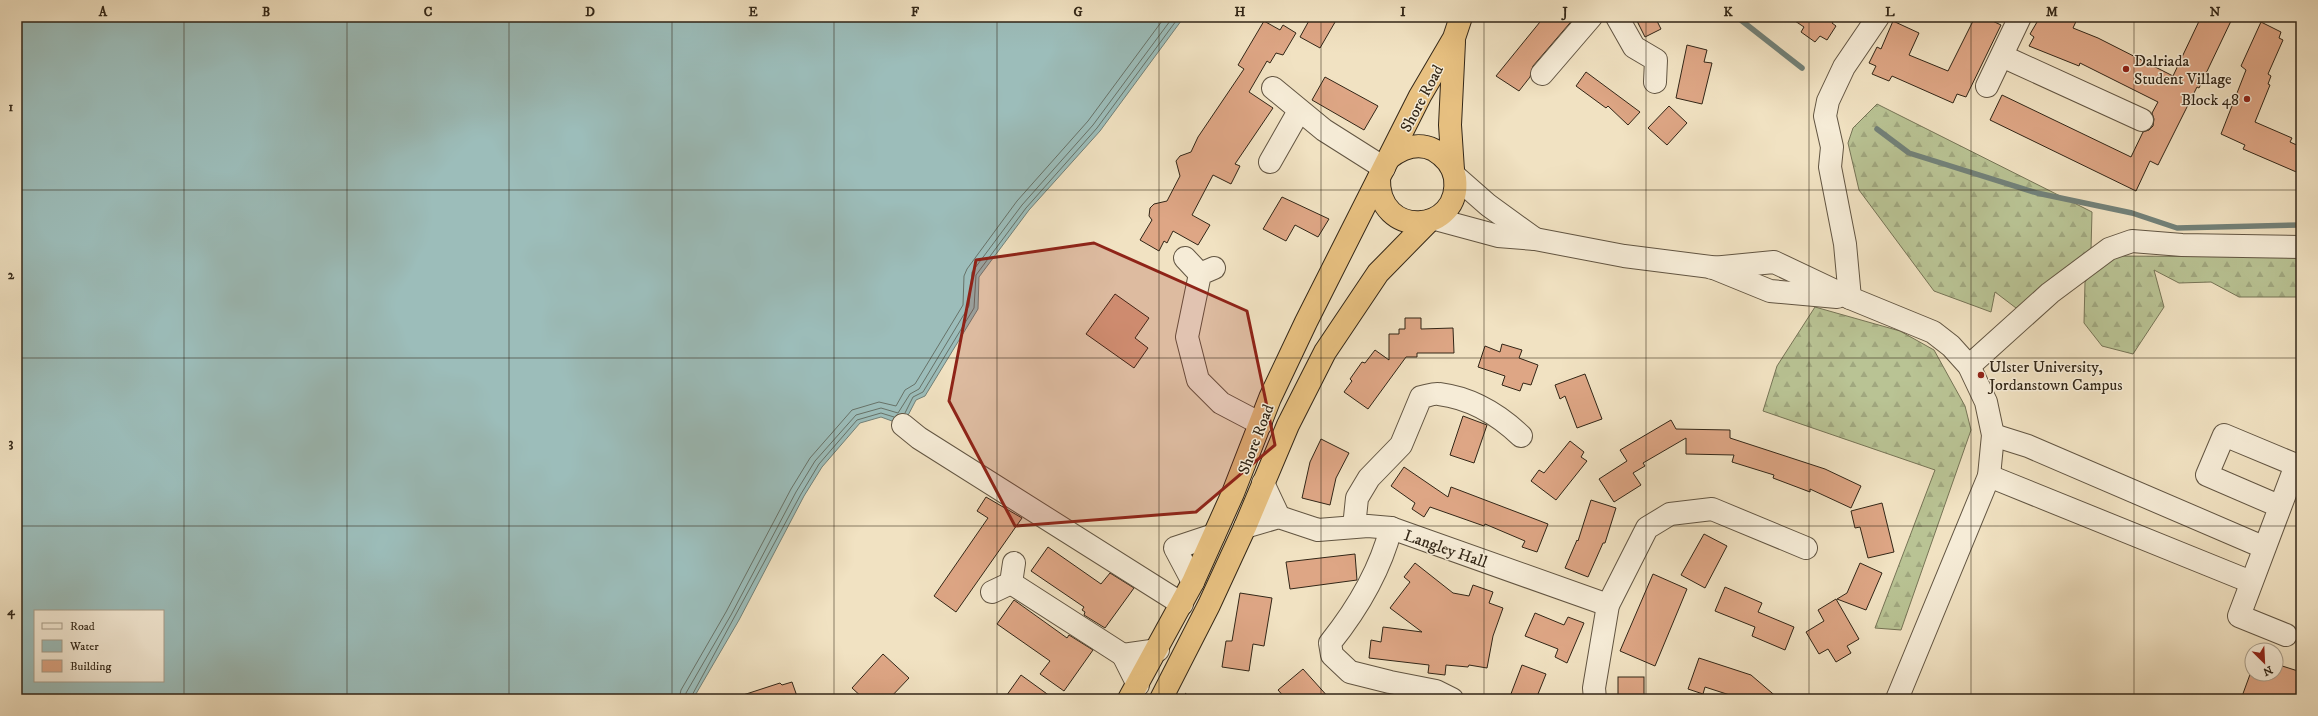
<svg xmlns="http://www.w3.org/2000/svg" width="2318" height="716" font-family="'IM FELL DW Pica',serif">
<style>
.forest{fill:url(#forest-firs);stroke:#767456}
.water{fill:#9cbdba;stroke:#728179;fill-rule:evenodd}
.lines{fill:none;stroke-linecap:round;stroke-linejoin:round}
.shore{stroke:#677268;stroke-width:1}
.stream{stroke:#728179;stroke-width:5.5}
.building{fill:#dea685;stroke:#322617}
.minor-casing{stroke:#625542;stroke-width:24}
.highway-casing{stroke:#322617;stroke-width:24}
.path{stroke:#322617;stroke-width:2.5;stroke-dasharray:1 2;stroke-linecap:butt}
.minor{stroke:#f6ecd7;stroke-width:22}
.highway{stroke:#e8c181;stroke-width:22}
.marked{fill:#8f2418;fill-opacity:0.2;stroke:#8f2418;stroke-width:3;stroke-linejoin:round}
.grid{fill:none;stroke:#322617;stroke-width:1;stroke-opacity:0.55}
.poi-dot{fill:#8f2418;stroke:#f6ecd7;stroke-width:1.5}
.labels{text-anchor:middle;stroke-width:3;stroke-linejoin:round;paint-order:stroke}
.poi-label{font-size:16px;fill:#322617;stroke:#f6ecd7;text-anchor:start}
.street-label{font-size:16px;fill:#322617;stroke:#f6ecd7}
.neatline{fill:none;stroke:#322617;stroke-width:1.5}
.grid-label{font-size:13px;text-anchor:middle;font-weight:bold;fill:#322617}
</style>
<defs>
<pattern id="forest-firs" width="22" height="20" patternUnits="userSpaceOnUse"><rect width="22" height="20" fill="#b9c394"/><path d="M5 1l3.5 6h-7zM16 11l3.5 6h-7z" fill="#a0a77f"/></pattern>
</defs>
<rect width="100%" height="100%" fill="#f1e2c2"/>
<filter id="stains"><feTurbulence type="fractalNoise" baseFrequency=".005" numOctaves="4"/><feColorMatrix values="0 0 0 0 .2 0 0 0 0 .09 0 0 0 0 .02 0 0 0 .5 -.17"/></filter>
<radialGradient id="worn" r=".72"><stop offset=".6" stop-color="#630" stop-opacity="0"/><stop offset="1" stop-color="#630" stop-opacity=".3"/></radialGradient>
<g class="forest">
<polygon points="1877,104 2092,212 2091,250 2016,308 1995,292 1991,312 1934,291 1859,190 1848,143 1853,128"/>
<polygon points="2108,256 2301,257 2297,297 2239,297 2211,282 2179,283 2154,270 2164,307 2133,354 2102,346 2084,323 2085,282"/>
<polygon points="1815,307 1900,331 1934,350 1965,406 1971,430 1901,630 1875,628 1935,470 1763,411 1777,366"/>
</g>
<path class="water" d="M17 17H1184L1100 131 1029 210 979 277 978 309 925 396 916 400 903 425 881 417 860 423 822 467 804 496 739 620 693 699H17ZM35 611H163V681H35Z"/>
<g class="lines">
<g class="shore">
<polyline points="905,413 913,397 923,392 974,308 976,275 1026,208 1097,128 1179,17"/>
<polyline points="679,699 681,690 726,612 791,489 810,458 852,410 879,402 896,406 905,390 915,384 963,305 964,276 967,269 1017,201 1088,121 1165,17"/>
<polyline points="685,699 686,693 731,615 796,492 815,461 856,415 881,408 898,413 910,394 919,389 969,306 972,272 1022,205 1093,125 1173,17"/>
<polyline points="690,699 801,494 819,464 857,420 881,413 894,417"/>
</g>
<g class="stream">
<polyline points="1737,17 1802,68"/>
<polyline points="1877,129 1909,153 2037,193 2132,213 2177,228 2301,225"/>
</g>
</g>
<g class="building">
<polygon points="1311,17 1338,17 1320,48 1300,37"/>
<polygon points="1544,17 1575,17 1533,66 1530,77 1519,91 1496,76"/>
<polygon points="1635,17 1655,17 1661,29 1645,37"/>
<polygon points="1789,17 1836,17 1832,23 1836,26 1827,40 1820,36 1815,42 1801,32 1804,27"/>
<polygon points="1975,17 1984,17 2001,25 1966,97 1957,94 1953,103 1892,76 1889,81 1872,74 1876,66 1869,63 1877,47 1881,49 1893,21 1919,33 1909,55 1948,71"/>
<polygon points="2040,17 2078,17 2073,28 2098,38 2173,76 2201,17 2223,17 2231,21 2199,88 2197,87 2158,165 2150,161 2136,191 1990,120 2002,95 2131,157 2143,132 2149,130 2153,126 2154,119 2152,113 2158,102 2080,63 2079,66 2029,46 2034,37 2030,34"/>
<polygon points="1264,21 1280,30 1283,25 1296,33 1283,55 1276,53 1270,63 1267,61 1249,92 1273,108 1235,164 1240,166 1231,184 1213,175 1192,215 1210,225 1198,245 1173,231 1167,243 1164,241 1159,251 1140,240 1152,220 1149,216 1150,208 1154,204 1167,201 1180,176 1176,161 1180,156 1191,152 1198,137 1244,69 1238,65"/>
<polygon points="2261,22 2281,32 2279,38 2283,40 2268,74 2271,76 2268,84 2270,85 2255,122 2292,138 2290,142 2301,147 2301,174 2243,149 2245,145 2221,134 2246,70 2241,66"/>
<polygon points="1687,45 1707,50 1704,62 1712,63 1702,104 1676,98"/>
<polygon points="1586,72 1640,112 1628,125 1608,106 1606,108 1576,86"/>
<polygon points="1325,77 1378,106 1364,130 1312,100"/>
<polygon points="1669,106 1687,123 1667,145 1648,128"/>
<polygon points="1282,197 1329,219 1318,237 1295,225 1286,241 1263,229"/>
<polygon points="1115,294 1149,318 1135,338 1148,348 1134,368 1086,334"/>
<polygon points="1405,318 1421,318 1421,329 1453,328 1454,353 1417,353 1417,357 1406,357 1368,409 1344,392 1352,381 1350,379 1362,362 1365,363 1375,350 1389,360 1389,334 1399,334 1399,329 1405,329"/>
<polygon points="1502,344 1522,350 1519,358 1538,365 1531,385 1523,383 1520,391 1502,385 1505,376 1478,367 1485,346 1500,352"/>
<polygon points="1585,374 1602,419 1577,428 1565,396 1560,399 1555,385"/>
<polygon points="1463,416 1487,425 1474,463 1450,455"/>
<polygon points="1671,420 1676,429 1730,430 1730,438 1825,469 1861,486 1851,508 1810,489 1810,492 1773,478 1774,475 1732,462 1734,455 1686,454 1686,438 1643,463 1645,466 1633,473 1641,485 1614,502 1599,479 1627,461 1620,450"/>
<polygon points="1321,439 1349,453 1336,478 1330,505 1302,498 1310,462"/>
<polygon points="1570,441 1584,452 1581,457 1587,461 1556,500 1531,481 1539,470 1544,473"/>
<polygon points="1404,467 1448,497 1451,487 1548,524 1537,552 1522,547 1525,541 1485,524 1484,526 1430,507 1424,517 1412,509 1415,503 1391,486"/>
<polygon points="986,497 1022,518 956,612 934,596 988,518 977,511"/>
<polygon points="1591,500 1616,508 1605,543 1603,543 1588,577 1565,568 1577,540 1578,541"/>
<polygon points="1882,503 1894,552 1868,558 1860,527 1855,528 1851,511"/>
<polygon points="1704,534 1727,546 1705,588 1681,575"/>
<polygon points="1048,547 1101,584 1110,573 1134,588 1105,628 1084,615 1085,612 1082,610 1084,607 1031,571"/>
<polygon points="1355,554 1357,580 1290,589 1286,562"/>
<polygon points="1415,563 1453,593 1469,596 1473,585 1493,592 1489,603 1503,608 1493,636 1487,668 1469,665 1468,667 1446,665 1445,675 1428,673 1429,665 1369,658 1371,640 1381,642 1383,627 1422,632 1390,608 1410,582 1404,577"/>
<polygon points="1860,563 1882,573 1866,610 1837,599 1847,593"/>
<polygon points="1653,574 1687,589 1655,666 1620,651"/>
<polygon points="1725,587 1762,603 1758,612 1794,627 1785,650 1752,636 1755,627 1715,611"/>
<polygon points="1240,593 1272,598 1264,646 1253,644 1249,671 1222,667 1226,641 1232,641"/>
<polygon points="1836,599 1859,639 1847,646 1851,653 1836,662 1828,649 1819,654 1806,632 1824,621 1818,610"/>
<polygon points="1014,600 1067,638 1069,635 1093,650 1064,691 1040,674 1050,661 997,624"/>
<polygon points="1535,613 1564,625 1568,617 1584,623 1567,663 1555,657 1558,649 1525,636"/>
<polygon points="883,654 909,678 889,699 864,699 852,688"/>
<polygon points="1699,658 1751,675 1779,699 1742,699 1705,687 1703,694 1688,689"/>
<polygon points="2276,664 2301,672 2301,699 2241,699 2252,669 2252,674 2276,674"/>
<polygon points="1522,665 1546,674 1536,699 1509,699"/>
<polygon points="1303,669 1330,699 1286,699 1278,690"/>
<polygon points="1021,675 1054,699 1004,699"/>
<rect x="1618" y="677" width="26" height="22"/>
<polygon points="792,682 798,699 740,699 740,696 780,683 782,685"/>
</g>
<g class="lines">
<defs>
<g id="minor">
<polyline points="1617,17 1634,47 1656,60 1655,82"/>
<polyline points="2002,56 2142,120"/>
<polyline points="1542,74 1591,17"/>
<polyline points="1987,86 2020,17"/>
<polyline points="1273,88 1324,130 1384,168"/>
<polyline points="1270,162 1299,111"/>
<polyline points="1455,176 1488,205 1535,239"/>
<polyline points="1435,219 1498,236 1535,239 1624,256 1727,269"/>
<polyline points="1185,258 1200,274"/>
<polyline points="1214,268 1200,274 1187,337 1198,380 1221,403 1261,424"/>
<polyline points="1712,268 1774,262 1850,298 1933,332 1951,346 1969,366 1986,402 1993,435 1989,476 1897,699"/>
<polyline points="1716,269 1770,291 1837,297"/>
<polyline points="1850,298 1845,244 1830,167 1832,147 1825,116 1828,101 1844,67 1878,17"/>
<polyline points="1969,366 2050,293 2109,249 2132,241 2182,245 2301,247"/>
<polyline points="903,425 919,438 1182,604"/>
<polyline points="1993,435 2028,446 2263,547"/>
<polyline points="1989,476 2251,582"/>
<polyline points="1263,483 1279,517"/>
<polyline points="2279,506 2207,475 2224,435 2296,465 2239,616 2286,635"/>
<polyline points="1245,527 1279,517 1318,530 1368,526 1391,528 1608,605"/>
<path d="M1354 527 1357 498 1369 478 1401 445 1421 397C1427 396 1434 393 1439 394 1471 398 1499 415 1521 436"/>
<path d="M1391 528C1380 571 1358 608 1330 643L1332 655 1350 672 1390 682 1436 691 1452 699"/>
<polyline points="1193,582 1175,548 1214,535"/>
<polyline points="1011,583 1123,655"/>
<polyline points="992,592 1011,583 1014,563"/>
<polyline points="1138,685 1123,655 1158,650"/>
<polyline points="1595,699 1594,688 1608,605 1647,528 1670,514 1712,509 1806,548"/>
</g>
<g id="highway">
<polyline points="1453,170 1450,125 1454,42"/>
<path d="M1379 178C1377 240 1462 234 1455 178 1453 166 1444 156 1434 150 1418 142 1402 148 1389 158"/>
<polyline points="1129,699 1193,582 1233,493 1270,398 1306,322 1420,96 1454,38 1461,17"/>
<polyline points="1161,699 1209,605 1245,527 1288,425 1325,352 1378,273 1429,221"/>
</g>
</defs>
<use href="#minor" class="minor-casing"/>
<use href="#highway" class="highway-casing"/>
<polyline class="path" points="1185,694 1197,699"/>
<use href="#minor" class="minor"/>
<use href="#highway" class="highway"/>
</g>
<path class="marked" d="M1094 243 1247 311 1275 445 1196 512 1015 526 949 401 976 260Z"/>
<path class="grid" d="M184 17V699M347 17V699M509 17V699M672 17V699M834 17V699M997 17V699M1159 17V699M1321 17V699M1484 17V699M1646 17V699M1809 17V699M1971 17V699M2134 17V699M17 190H2301M17 358H2301M17 526H2301"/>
<g class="poi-dot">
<circle cx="2126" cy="69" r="4"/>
<circle cx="2247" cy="99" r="4"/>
<circle cx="1981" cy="375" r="4"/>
</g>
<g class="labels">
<g class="poi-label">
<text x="2134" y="66">Dalriada<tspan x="2134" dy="18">Student Village</tspan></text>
<text x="2239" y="105" text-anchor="end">Block 48</text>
<text x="1989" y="372">Ulster University,<tspan x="1989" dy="18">Jordanstown Campus</tspan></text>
</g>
<g class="street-label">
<text transform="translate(1421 98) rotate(-62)" y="6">Shore Road</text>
<text transform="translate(1255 439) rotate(-69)" y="6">Shore Road</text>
<text transform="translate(1446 548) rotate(19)" y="6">Langley Hall</text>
</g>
</g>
<rect width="2318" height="716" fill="none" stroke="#f1e2c2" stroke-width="44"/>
<rect x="34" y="610" width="130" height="72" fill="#f6ecd7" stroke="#a89d8a"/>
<rect x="42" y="623" width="20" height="6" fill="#f6ecd7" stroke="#a89d8a"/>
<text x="70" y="630" font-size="12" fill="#322617">Road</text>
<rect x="42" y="640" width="20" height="12" fill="#9cbdba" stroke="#a89d8a"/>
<text x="70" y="650" font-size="12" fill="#322617">Water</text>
<rect x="42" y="660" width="20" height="12" fill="#dea685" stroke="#a89d8a"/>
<text x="70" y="670" font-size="12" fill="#322617">Building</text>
<g transform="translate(2264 662) rotate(156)"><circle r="19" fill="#f6ecd7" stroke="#a89d8a"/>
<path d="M0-3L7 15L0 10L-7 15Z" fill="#8f2418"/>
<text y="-6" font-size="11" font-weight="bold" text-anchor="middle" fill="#322617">N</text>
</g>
<rect x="22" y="22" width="2274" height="672" class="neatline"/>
<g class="grid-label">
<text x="103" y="16">A</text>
<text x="266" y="16">B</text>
<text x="428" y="16">C</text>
<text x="590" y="16">D</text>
<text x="753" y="16">E</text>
<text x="915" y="16">F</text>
<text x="1078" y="16">G</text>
<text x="1240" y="16">H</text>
<text x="1403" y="16">I</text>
<text x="1565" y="16">J</text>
<text x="1728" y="16">K</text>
<text x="1890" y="16">L</text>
<text x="2052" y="16">M</text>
<text x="2215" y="16">N</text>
<text x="11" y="111">1</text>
<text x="11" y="279">2</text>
<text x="11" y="447">3</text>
<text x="11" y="615">4</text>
</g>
<rect width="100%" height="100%" filter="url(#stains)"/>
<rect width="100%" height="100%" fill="url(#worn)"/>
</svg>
